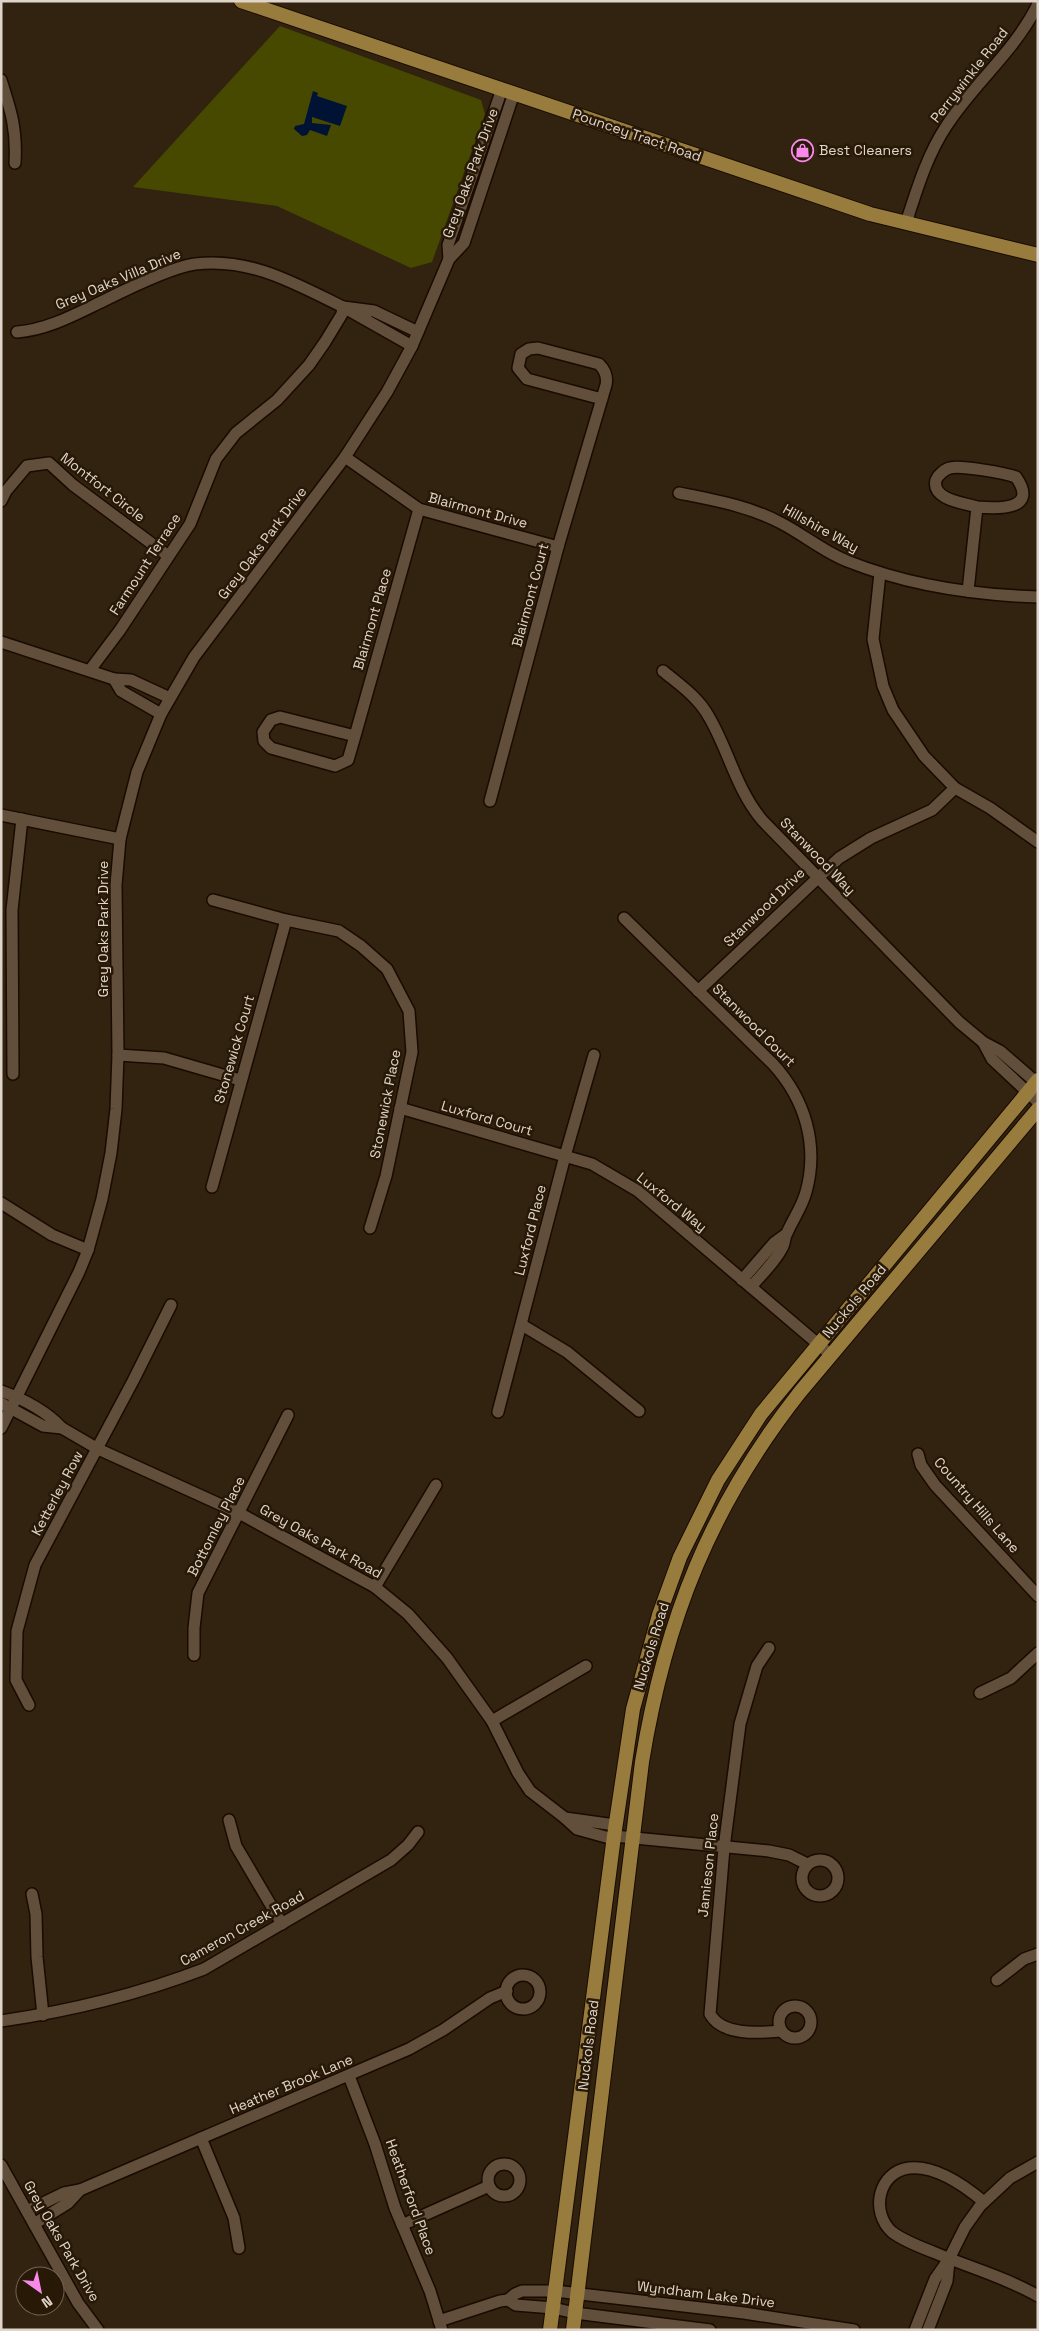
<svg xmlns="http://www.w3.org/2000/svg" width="1039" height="2331" font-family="'Space Grotesk',sans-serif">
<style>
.green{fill:#474900}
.water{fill:#001335}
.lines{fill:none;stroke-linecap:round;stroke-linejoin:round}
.minor-casing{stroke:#190b00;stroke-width:14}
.major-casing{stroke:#190b00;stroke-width:16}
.minor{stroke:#614f3c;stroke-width:11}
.major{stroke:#987c3e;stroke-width:14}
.labels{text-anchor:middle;stroke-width:5;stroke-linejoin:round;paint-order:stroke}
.street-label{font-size:14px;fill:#e0d5ca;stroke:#281907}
.poi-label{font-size:14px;fill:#e0d5ca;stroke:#281907;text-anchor:start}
</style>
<rect width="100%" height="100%" fill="#322210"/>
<polygon class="green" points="280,26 481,100 485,114 432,262 411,268 277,206 133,187"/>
<polygon class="water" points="313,91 318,93 317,96 347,106 340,126 312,117 312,123 331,125 327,136 310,130 307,135 302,136 294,129 295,126 304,124"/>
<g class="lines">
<defs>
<g id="minor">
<path d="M1 80C11 111 17 129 15 163"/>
<path d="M906 223C917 189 927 155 947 125 975 82 1015 51 1038 4"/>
<polyline points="449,259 448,245 502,89"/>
<path d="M17 332C47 330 76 314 103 301 125 290 172 267 195 264 250 257 296 284 343 307L342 314 325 342 309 365 277 400 236 433 216 459 190 524 120 630 90 670"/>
<polyline points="412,346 343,307 374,311 418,332"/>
<polyline points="345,457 419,509 558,547"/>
<path d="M679 493C714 500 749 506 781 523 804 535 824 552 847 561 907 585 974 595 1038 597"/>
<polyline points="1,501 6,491 27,466 49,463 73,485 167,555"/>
<polyline points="880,573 873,639 883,686 893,710 924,756 955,788 990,808 1038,842"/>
<path d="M968 591 977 507C999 509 1039 510 1016 477 1005 473 960 465 950 468 945 469 938 475 936 480 931 500 965 503 977 507"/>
<polyline points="1,642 114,679"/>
<path d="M663 671C680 685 698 697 709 717 729 751 736 789 762 820L959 1022 983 1042"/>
<polyline points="161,714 121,691 114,679 131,680 170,698"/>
<polyline points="355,736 348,760 335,766 271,748 264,741 263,732 271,720 280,717 355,736 419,509"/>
<path d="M490 801 558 547 606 385C608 376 605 370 599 364L538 348 529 349 521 354 518 368 527 379 602 399"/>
<polyline points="1,815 120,839"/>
<polyline points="213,900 286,920 339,931 361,946 387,969 409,1011 412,1052 386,1176 370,1228"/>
<path d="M624 918 773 1064C805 1099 819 1145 806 1192 802 1207 793 1219 787 1233 784 1238 785 1244 782 1248 775 1262 761 1275 751 1287"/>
<polyline points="698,991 839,858 871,838 932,810 955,788"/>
<polyline points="118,1055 164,1058 240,1080"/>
<polyline points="13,1074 12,910 22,819"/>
<polyline points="1038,1084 1000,1051 983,1042 992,1059 1038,1102"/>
<polyline points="400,1108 592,1164 638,1191 831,1355"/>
<polyline points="212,1187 286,920"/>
<polyline points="1,1203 52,1235 88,1250"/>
<polyline points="742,1280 774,1243 785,1235"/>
<polyline points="522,1325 567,1352 639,1411"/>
<path d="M1 1391C23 1399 46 1411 62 1428L43 1426 1 1403"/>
<polyline points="498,1412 565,1156 594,1055"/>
<polyline points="1,1428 79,1272 88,1250 102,1199 111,1153 116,1109 118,1055 116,885 120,839 137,772 161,714 194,657 345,457 387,392 412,346 449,259 464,243 514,93"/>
<polyline points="62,1428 98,1449 239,1513 375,1587 408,1614 447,1658 492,1721 518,1773 530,1791 565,1818"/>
<polyline points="918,1454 921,1465 935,1485 1038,1596"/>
<polyline points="375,1587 436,1485"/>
<path d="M769 1648 757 1666 740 1724 724 1848 710 2014C722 2036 759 2033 781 2031"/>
<polyline points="194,1655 194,1628 198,1593 288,1415"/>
<polyline points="980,1693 1011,1678 1038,1653"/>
<polyline points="29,1705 16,1680 17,1631 35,1565 133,1381 171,1305"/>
<polyline points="492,1721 586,1666"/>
<polyline points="229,1820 236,1846 282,1924"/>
<polyline points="614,1836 769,1851 789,1855 807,1864"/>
<polyline points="613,1839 577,1829 565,1818 615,1825"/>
<circle cx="820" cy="1878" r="18"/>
<polyline points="32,1894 36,1914 37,1957 43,2015"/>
<circle cx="523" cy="1992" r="17"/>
<polyline points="997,1980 1024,1959 1038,1954"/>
<circle cx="795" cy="2022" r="16"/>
<path d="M1 2021C70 2011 139 1994 204 1969L391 1860 408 1845 418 1832"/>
<polyline points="349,2076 375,2144 395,2208 430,2291 442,2330"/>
<polyline points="201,2138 234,2218 239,2248"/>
<circle cx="504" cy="2180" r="16"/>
<polyline points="1,2165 78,2303 98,2330"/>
<polyline points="80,2190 409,2049 443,2030 490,1998 507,1991"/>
<path d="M984 2202C965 2186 935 2165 909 2168 878 2172 870 2212 892 2232 904 2241 920 2247 933 2252 968 2267 1005 2277 1038 2296"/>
<polyline points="27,2211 64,2193 80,2190 68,2203 34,2224"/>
<polyline points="402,2225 489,2186"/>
<polyline points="439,2321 500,2301 508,2300"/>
<polyline points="710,2330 575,2313 553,2308 516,2305 508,2300 515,2294 522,2291 555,2291 744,2313 854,2330"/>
<polyline points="915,2330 935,2279 949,2259 965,2227 980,2206 1010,2178 1038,2162"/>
<polyline points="928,2330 947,2281 949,2261"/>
</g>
<g id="major">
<polyline points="241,1 870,214 1038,255"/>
<polyline points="550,2330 614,1836 633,1709 659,1615 680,1557 718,1480 761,1414 1038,1080"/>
<path d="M573 2330 642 1762C665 1620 711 1505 800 1392L1038 1109"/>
</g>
</defs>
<use href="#minor" class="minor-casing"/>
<use href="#major" class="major-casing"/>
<use href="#minor" class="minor"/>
<use href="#major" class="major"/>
</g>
<defs>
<symbol id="shop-ring" viewBox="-11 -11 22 22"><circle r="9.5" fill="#281907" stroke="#f888ea" stroke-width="1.5"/><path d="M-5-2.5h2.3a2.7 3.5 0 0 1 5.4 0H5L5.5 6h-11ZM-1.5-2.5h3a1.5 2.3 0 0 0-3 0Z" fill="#f888ea"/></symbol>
</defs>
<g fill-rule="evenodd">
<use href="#shop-ring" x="790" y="138" width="25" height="25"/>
</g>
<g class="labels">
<g class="street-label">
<text transform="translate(969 75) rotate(-52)" y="5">Perrywinkle Road</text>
<text transform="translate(637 135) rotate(19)" y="5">Pouncey Tract Road</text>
<text transform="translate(470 173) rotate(-70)" y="5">Grey Oaks Park Drive</text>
<text transform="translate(118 279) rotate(-23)" y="5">Grey Oaks Villa Drive</text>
<text transform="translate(103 487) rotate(38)" y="5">Montfort Circle</text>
<text transform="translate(478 510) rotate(15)" y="5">Blairmont Drive</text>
<text transform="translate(821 528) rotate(29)" y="5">Hillshire Way</text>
<text transform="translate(262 543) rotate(-53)" y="5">Grey Oaks Park Drive</text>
<text transform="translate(145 564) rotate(-57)" y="5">Farmount Terrace</text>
<text transform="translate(530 595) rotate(-75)" y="5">Blairmont Court</text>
<text transform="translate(372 619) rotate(-74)" y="5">Blairmont Place</text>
<text transform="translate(818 856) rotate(46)" y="5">Stanwood Way</text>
<text transform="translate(764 907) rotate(-44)" y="5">Stanwood Drive</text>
<text transform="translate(103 929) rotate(-90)" y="5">Grey Oaks Park Drive</text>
<text transform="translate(754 1025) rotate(45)" y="5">Stanwood Court</text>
<text transform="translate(234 1049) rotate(-74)" y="5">Stonewick Court</text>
<text transform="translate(385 1104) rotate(-79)" y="5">Stonewick Place</text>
<text transform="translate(487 1118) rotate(16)" y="5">Luxford Court</text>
<text transform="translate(672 1202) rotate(39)" y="5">Luxford Way</text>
<text transform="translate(530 1230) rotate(-76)" y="5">Luxford Place</text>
<text transform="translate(854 1301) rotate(-50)" y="5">Nuckols Road</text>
<text transform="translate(57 1493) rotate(-62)" y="5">Ketterley Row</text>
<text transform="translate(977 1505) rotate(49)" y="5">Country Hills Lane</text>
<text transform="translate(216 1526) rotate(-63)" y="5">Bottomley Place</text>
<text transform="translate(321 1541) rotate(29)" y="5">Grey Oaks Park Road</text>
<text transform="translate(651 1646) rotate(-73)" y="5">Nuckols Road</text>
<text transform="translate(708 1865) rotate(-84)" y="5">Jamieson Place</text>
<text transform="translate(242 1928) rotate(-29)" y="5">Cameron Creek Road</text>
<text transform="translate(588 2045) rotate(-83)" y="5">Nuckols Road</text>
<text transform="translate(291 2084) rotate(-23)" y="5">Heather Brook Lane</text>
<text transform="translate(411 2197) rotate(70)" y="5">Heatherford Place</text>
<text transform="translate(62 2241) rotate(60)" y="5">Grey Oaks Park Drive</text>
<text transform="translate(706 2294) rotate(7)" y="5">Wyndham Lake Drive</text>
</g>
<g class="poi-label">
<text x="819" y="155">Best Cleaners</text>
</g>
</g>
<rect width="1039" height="2331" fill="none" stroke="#e0d5ca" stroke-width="5"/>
<g transform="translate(40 2291) rotate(147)"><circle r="24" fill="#281907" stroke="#726455"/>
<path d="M0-4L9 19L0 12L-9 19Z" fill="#f888ea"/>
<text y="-8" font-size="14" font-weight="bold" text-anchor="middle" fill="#e0d5ca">N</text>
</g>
</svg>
